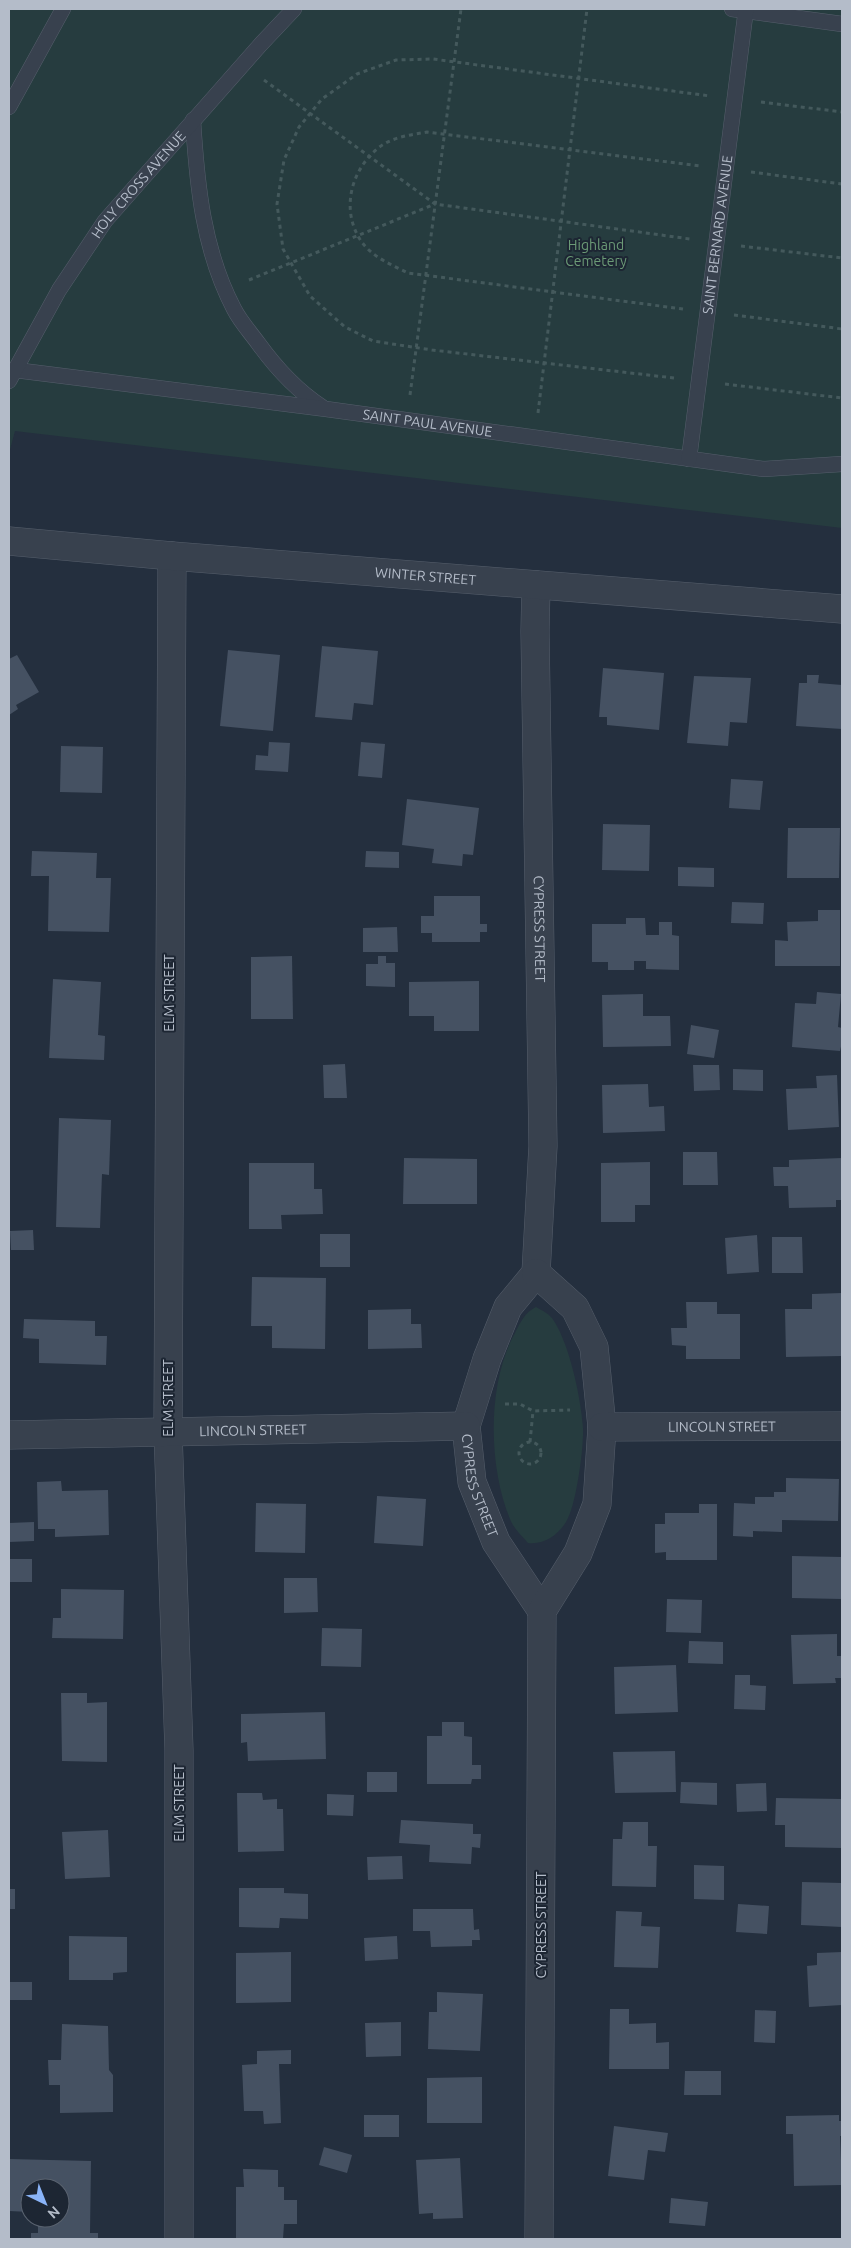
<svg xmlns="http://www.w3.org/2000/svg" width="851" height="2248" font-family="Ubuntu,sans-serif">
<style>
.green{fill:#263c3f}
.building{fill:#455162}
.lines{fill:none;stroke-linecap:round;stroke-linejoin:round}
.service-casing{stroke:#565f6c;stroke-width:16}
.minor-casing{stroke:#565f6c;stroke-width:29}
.tertiary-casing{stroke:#565f6c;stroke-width:29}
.path{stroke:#44595c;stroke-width:3;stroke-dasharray:4 4;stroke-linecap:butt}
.service{stroke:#38414e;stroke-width:15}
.minor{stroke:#38414e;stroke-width:28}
.tertiary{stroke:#38414e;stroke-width:28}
.labels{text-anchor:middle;stroke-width:4;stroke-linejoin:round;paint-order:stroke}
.street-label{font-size:14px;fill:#b4bcc9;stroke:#1d2633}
.park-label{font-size:14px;fill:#6b9a76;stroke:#1d2633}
</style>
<rect width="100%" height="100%" fill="#242f3e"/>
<g class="green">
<polygon points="9,9 842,9 842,528 15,431 9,453"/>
<path d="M536 1307C543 1311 550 1314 554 1321 570 1346 581 1399 583 1428 584 1447 576 1507 566 1522 558 1535 544 1545 528 1543 522 1536 513 1528 510 1519 488 1466 487 1383 515 1333 520 1323 525 1312 536 1307Z"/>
</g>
<g class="building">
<polygon points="322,646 378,651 373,705 354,703 352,720 315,717"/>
<polygon points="228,650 280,655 273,731 220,726"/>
<polygon points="17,655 39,692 16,705 18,709 9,715 9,659"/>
<polygon points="603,668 664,673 659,730 607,725 607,717 599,717"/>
<polygon points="807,675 819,675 818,683 842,685 842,729 796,726 799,683 807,683"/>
<polygon points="694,676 751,678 747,723 730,722 728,746 687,743"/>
<polygon points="269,742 290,743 288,772 255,770 256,755 268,756"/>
<polygon points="361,742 385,744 382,778 358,776"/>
<polygon points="61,746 103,747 102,793 60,792"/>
<polygon points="731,779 763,781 760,810 729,808"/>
<polygon points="407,799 479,808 473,855 463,854 462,866 432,863 434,849 402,845"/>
<polygon points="603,824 650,825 649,871 602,870"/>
<polygon points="788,828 840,828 839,878 787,878"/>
<polygon points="32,851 97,853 96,878 111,878 109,932 48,931 49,876 31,876"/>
<polygon points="366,851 399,852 399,868 365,867"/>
<polygon points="678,867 714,868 714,887 678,886"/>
<polygon points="434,896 480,896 480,924 487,924 487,932 480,932 480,942 432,942 432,933 421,933 421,916 434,916"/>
<polygon points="732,902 764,903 763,924 731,923"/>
<polygon points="818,910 840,910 840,966 775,966 775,940 788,941 787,922 818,921"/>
<polygon points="626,918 645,918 646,935 659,935 659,922 672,922 672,935 679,936 679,970 646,969 646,961 634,961 634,970 608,970 608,962 592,962 592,924 626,924"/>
<polygon points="397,927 398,952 363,952 363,928"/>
<polygon points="292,956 293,1019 251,1019 251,957"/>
<polygon points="378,956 386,956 386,963 395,963 395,987 366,986 366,964 378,964"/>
<polygon points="53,979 101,982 98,1035 105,1036 104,1060 49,1058"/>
<polygon points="479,981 479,1031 434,1031 434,1016 409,1016 409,982"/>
<polygon points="817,992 841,994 838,1027 842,1028 842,1042 840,1051 792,1047 795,1003 816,1004"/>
<polygon points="643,994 643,1016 670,1016 671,1046 603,1047 602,995"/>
<polygon points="691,1025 719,1030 714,1058 687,1054"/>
<polygon points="345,1064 347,1098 324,1098 323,1065"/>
<polygon points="693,1065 719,1065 720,1090 694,1091"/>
<polygon points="733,1069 763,1070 763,1091 733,1090"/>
<polygon points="837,1075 839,1127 788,1130 786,1089 817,1088 816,1076"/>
<polygon points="648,1084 649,1107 664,1106 665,1131 603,1133 602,1085"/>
<polygon points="59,1118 111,1120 109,1175 102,1174 100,1228 56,1227"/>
<polygon points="683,1152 717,1152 718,1185 683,1185"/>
<polygon points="404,1158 477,1159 477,1204 403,1204"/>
<polygon points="842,1158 842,1200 836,1200 836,1207 789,1208 788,1186 774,1186 773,1167 789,1167 789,1160"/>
<polygon points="650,1162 650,1205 635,1205 635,1222 601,1222 601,1163"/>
<polygon points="249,1163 314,1163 314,1189 322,1189 323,1214 281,1215 282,1229 249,1229"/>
<polygon points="33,1230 34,1250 11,1250 10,1231"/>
<rect x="320" y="1234" width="30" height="33"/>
<polygon points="757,1235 759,1272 727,1274 725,1238"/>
<polygon points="772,1237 802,1237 803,1273 772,1273"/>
<polygon points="252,1277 326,1278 325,1349 272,1348 272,1326 251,1326"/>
<polygon points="842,1293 842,1356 786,1357 785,1309 812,1309 812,1294"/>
<polygon points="686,1302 717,1302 717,1314 740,1314 740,1359 686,1359 686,1346 672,1345 671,1328 687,1328"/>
<polygon points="411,1309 411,1324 421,1324 422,1348 368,1349 368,1310"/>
<polygon points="24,1319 95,1321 95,1336 107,1336 106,1365 39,1363 39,1339 23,1338"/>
<polygon points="786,1478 839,1479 838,1521 782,1520 782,1532 753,1531 753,1537 733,1536 734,1503 755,1504 755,1497 774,1497 774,1492 786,1492"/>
<polygon points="61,1481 62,1491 108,1490 109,1535 55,1537 55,1529 38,1529 37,1482"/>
<polygon points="377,1496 426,1499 423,1546 374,1543"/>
<polygon points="256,1503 306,1504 305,1553 255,1552"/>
<polygon points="699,1504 717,1504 717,1560 666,1560 666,1552 655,1553 655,1524 665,1524 665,1513 699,1513"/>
<polygon points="34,1522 34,1541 9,1542 9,1523"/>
<polygon points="792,1556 842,1557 842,1599 792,1598"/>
<rect x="9" y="1559" width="23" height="23"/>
<polygon points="284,1578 317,1578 318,1612 284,1613"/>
<polygon points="61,1589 124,1590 123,1639 52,1638 53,1618 61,1618"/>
<polygon points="667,1599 702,1600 701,1633 666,1632"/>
<polygon points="322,1628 362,1629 361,1667 321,1666"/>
<polygon points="837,1634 837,1656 842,1656 842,1678 835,1678 836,1683 793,1684 791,1635"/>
<polygon points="689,1641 723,1642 723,1664 688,1663"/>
<polygon points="676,1665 678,1712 615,1714 614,1667"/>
<polygon points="735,1675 750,1675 750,1685 766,1686 765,1710 734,1709"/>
<polygon points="61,1693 87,1693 87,1703 107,1702 107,1762 62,1761"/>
<polygon points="325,1712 326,1759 248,1761 247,1742 241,1743 241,1714"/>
<polygon points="442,1722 464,1722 464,1736 472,1737 472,1765 481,1765 481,1779 472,1779 471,1784 427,1784 427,1736 442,1736"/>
<polygon points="675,1751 676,1792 615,1793 613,1752"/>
<rect x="367" y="1772" width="30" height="20"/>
<polygon points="681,1782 717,1783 717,1805 680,1803"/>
<polygon points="766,1783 767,1811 737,1812 736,1784"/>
<polygon points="237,1793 262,1793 263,1800 277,1799 277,1809 283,1809 284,1851 238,1852"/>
<polygon points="327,1794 354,1795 353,1816 327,1815"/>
<polygon points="776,1798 842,1799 842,1848 785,1847 785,1825 775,1825"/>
<polygon points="401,1820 473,1824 473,1834 481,1834 480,1848 472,1847 471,1864 429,1862 430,1845 399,1843"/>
<polygon points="623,1822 648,1822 648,1846 657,1846 656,1887 612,1886 613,1839 622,1839"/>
<polygon points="108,1830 110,1877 65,1879 62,1832"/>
<polygon points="402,1856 403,1879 368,1880 367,1857"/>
<polygon points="694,1865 724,1866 724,1900 694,1899"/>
<polygon points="802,1882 842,1883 842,1927 801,1925"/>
<polygon points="239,1888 284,1888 284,1893 308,1894 308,1919 280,1918 279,1928 239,1927"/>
<rect x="9" y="1889" width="6" height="20"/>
<polygon points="738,1904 769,1906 767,1934 736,1932"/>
<polygon points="413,1909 473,1909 474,1930 479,1929 480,1940 472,1940 472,1946 431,1947 430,1931 413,1931"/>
<polygon points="616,1911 642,1912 641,1926 660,1927 658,1968 614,1967"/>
<polygon points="69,1936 127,1937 127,1972 113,1973 113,1980 69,1980"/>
<polygon points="397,1936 398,1959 365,1961 364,1938"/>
<polygon points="291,1952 291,2002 236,2003 236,1953"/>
<polygon points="842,1952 842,2005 809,2007 807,1966 817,1965 817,1953"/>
<rect x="9" y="1982" width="23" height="18"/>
<polygon points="437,1992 483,1994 480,2051 428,2049 429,2012 437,2012"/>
<polygon points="610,2009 629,2009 629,2024 656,2023 656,2043 669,2042 669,2069 609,2069"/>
<polygon points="755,2010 776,2011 775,2043 754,2042"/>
<polygon points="401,2022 401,2056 366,2057 365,2023"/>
<polygon points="62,2024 108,2026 109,2070 113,2075 113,2112 60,2113 60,2085 49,2085 48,2060 61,2060"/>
<polygon points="291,2050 291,2064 279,2064 281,2123 264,2124 263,2111 244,2111 242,2065 257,2064 257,2051"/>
<polygon points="685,2071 721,2071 721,2095 684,2095"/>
<polygon points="482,2077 482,2123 427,2123 427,2078"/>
<rect x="364" y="2115" width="35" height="22"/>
<polygon points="839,2115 839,2121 842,2121 842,2136 840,2136 842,2185 794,2186 793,2134 786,2134 786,2116"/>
<polygon points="614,2126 668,2133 665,2152 648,2150 644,2180 608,2176"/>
<polygon points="324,2147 352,2155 347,2173 319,2165"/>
<polygon points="460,2158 463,2218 433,2219 433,2213 419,2214 416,2160"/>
<polygon points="9,2159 91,2161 90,2233 98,2233 98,2239 31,2239 31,2233 38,2233 38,2218 60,2218 60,2188 30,2188 30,2212 9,2211"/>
<polygon points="243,2169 278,2170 278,2187 284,2187 284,2200 297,2200 297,2224 284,2224 283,2239 236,2239 236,2187 244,2187"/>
<polygon points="671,2198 708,2202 705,2226 669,2223"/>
</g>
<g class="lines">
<defs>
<g id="service">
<polyline points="732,9 842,24"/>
<polyline points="9,107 63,9"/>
<path d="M193 120C197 185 203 250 234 309 240 321 250 332 258 343 276 368 296 390 322 407"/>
<path id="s1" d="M15 370 326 409 764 469 842 464"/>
<path id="s2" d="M9 381 59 290 105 221 261 44 294 9"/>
<path id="s3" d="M689 459 746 9"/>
</g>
<g id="minor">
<polyline points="172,556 168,1432 179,1750 179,2239"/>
<path id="s4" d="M536 585 535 631 543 1146 536 1273 508 1307 487 1359 466 1426 472 1482 496 1542 542 1611"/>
<polyline points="536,1273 575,1308 594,1347 602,1427 597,1504 578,1553 542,1611 539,2239"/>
<path id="s5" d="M602 1427 842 1426"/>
<path id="s6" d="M9 1435 466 1426"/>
</g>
<g id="tertiary">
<path id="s7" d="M9 541 172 556 842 609"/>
</g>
</defs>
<use href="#service" class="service-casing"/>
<use href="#minor" class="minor-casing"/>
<use href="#tertiary" class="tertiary-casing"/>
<g class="path">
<polyline points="264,80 435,204 690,239"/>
<polyline points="761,102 842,112"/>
<polyline points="751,172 842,184"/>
<polyline points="741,246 842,258"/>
<polyline points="249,280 435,204"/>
<path d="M683 309 408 273C392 265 372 257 361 241 341 211 350 172 377 149 391 137 410 135 427 132L700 166"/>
<polyline points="734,315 842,329"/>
<polyline points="674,378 432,350 373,341 345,327 310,296 283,249 277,204 284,160 299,127 322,99 357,74 396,60 433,59 710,96"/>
<polyline points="725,384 842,398"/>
<polyline points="410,395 461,9"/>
<polyline points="538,413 587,9"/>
<polyline points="505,1404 520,1404 533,1411 570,1410"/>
<polyline points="530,1442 533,1411"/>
<circle cx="530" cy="1453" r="11"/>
</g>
<use href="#service" class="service"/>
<use href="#minor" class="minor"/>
<use href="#tertiary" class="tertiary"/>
</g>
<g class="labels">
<g class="street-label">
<text dy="5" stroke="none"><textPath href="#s2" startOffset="236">HOLY CROSS AVENUE</textPath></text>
<text dy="5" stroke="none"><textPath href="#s3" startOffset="226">SAINT BERNARD AVENUE</textPath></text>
<text dy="5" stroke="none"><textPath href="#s1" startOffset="416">SAINT PAUL AVENUE</textPath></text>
<text dy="5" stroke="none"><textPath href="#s7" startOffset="418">WINTER STREET</textPath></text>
<text dy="5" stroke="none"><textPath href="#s4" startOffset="344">CYPRESS STREET</textPath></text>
<text transform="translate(169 993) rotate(-90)" y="5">ELM STREET</text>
<text transform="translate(168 1398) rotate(-90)" y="5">ELM STREET</text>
<text dy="5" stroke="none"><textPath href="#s5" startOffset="120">LINCOLN STREET</textPath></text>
<text dy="5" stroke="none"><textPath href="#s6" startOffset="244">LINCOLN STREET</textPath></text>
<text dy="5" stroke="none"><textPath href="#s4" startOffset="920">CYPRESS STREET</textPath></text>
<text transform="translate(179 1803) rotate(-90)" y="5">ELM STREET</text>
<text transform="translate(541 1925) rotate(-90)" y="5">CYPRESS STREET</text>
</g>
<g class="park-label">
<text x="596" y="250">Highland<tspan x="596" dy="16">Cemetery</tspan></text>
</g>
</g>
<rect width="851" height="2248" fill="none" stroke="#b4bcc9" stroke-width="20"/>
<g transform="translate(45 2203) rotate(137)"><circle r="24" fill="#1d2633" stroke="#59626f"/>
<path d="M0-4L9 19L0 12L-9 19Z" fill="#8ab4f8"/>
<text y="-8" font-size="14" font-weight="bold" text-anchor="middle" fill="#b4bcc9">N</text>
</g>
</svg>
